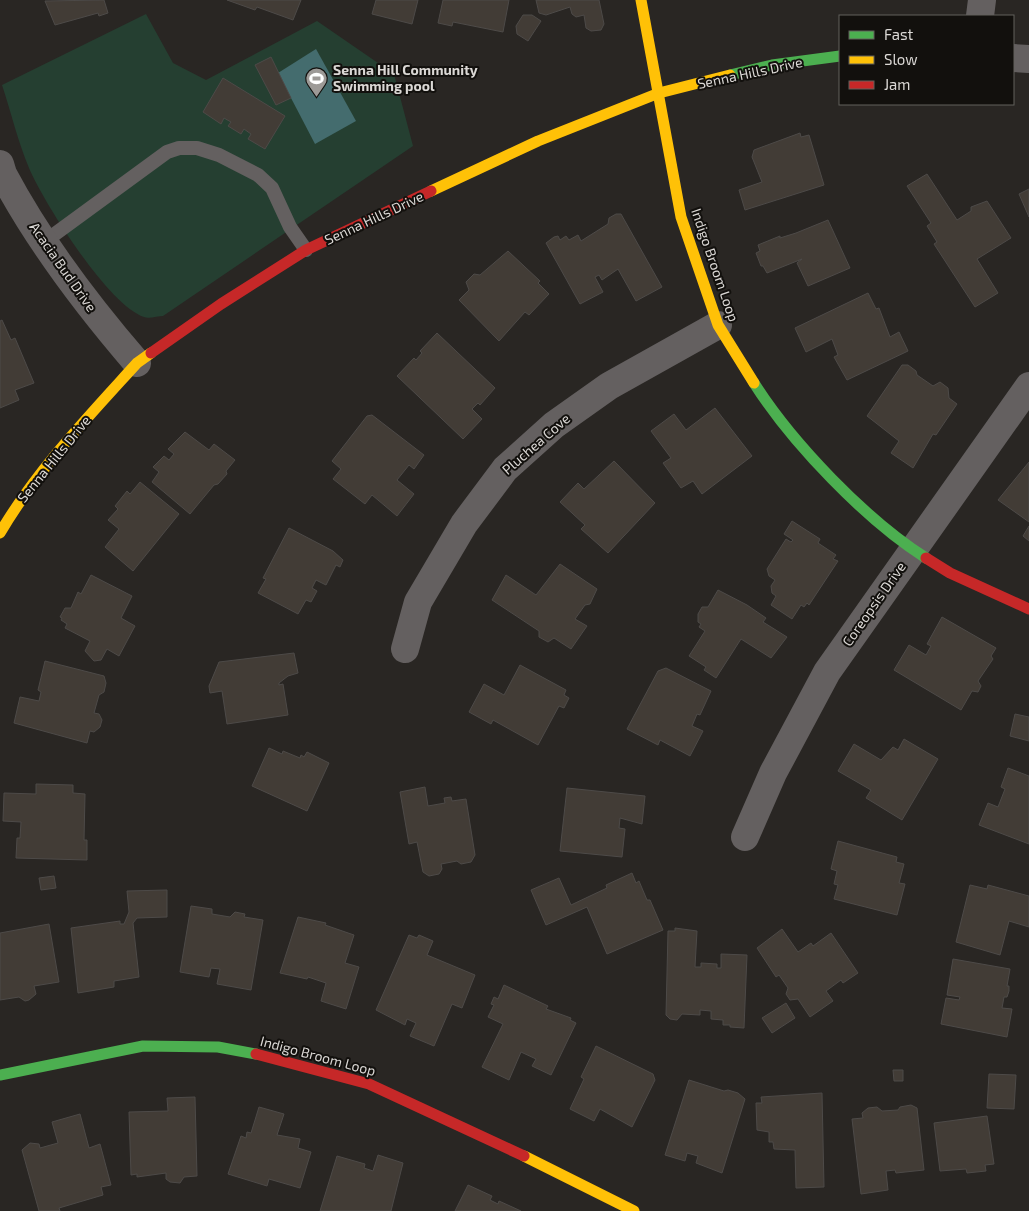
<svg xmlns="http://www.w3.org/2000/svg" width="1029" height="1211" font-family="'Exo 2',sans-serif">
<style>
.green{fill:#253f31}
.water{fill:#446c6e}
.building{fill:#423c36;stroke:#4d4a48}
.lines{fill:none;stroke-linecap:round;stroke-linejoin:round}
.lane{stroke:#646060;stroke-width:14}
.street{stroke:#646060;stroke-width:28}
.fast{stroke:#4caf50;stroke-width:11}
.slow{stroke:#ffc107;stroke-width:11}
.jam{stroke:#c62828;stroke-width:11}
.labels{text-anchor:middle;stroke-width:4;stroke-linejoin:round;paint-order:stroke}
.poi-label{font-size:14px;font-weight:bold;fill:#dbd8d5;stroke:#12100d;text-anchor:start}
.street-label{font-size:14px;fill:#dbd8d5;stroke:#12100d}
</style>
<rect width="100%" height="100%" fill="#292623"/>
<path class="green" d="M146 14 173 63 206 80 317 21 394 74 413 146 163 316C158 316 149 319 144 317 108 305 44 203 29 168 18 142 11 112 2 85Z"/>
<polygon class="water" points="316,49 356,121 315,144 278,73"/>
<g class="building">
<polygon points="104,0 108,13 99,16 98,13 55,25 45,1"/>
<polygon points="227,0 301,0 293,20 257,7 255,10"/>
<polygon points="376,0 418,0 412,24 372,14"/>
<polygon points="443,0 509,0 503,32 453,22 452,26 438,23"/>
<polygon points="536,0 599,0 604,24 601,30 591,31 586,28 584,15 576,17 572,14 570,7 546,15 539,13"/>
<polygon points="523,15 532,15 541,21 528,41 517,34 516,26"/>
<polygon points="271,57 291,98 276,105 255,65"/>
<polygon points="223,78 285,116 265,149 248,139 251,134 244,129 241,134 228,126 231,122 224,118 221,124 203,112"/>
<polygon points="800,133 801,137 809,135 824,185 745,210 739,190 762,182 752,157 754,150"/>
<polygon points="927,174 957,220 971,211 971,207 987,201 1011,238 977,259 998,293 975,307 934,244 937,242 927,226 931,223 907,186"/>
<polygon points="1029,189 1029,217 1019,194"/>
<polygon points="616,214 621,214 662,287 636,301 618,269 602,280 599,275 595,277 603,292 580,304 546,243 554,237 558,236 560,240 566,236 569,240 578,235 581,241 608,224 609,218"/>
<polygon points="828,220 850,268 808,286 797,263 802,259 767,273 763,266 761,266 756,253 760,251 758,245 780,236 780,238 796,233"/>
<polygon points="508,251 540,281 538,283 549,294 529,315 525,312 499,341 459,300 469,290 466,282 474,274 480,275"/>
<polygon points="868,293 876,309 879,308 890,337 899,332 908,351 847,380 834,357 838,355 832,339 806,352 795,328"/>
<polygon points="2,320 11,340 15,338 34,383 15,390 19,400 0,408 0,321"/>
<polygon points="437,333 495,388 480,405 478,403 472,409 482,419 463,439 397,376 414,358 416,360 422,353 420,351"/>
<polygon points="902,365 908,365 916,371 917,375 933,386 940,382 948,388 949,398 957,404 936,435 933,434 913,468 891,453 899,441 867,416"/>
<polygon points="715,408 752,456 702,494 693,481 681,488 663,463 671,458 651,431 674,414 686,430"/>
<polygon points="372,415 424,455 414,469 409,465 397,480 414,494 397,516 372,495 365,504 333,479 341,469 332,461 367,416"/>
<polygon points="185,432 209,450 214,444 235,460 226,471 227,474 218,484 214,485 190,514 152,482 159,472 153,467 164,456 169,460 174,454 168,449"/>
<polygon points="614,461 655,503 608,553 581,529 585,525 560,502 578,483 584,489"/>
<polygon points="1029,462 1029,522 998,500"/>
<polygon points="140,482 179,514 133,571 105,547 119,529 108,520 118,509 115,506 127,491 130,494"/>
<polygon points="792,521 820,539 818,543 836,555 833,559 838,561 809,605 807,603 804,607 801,605 792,619 771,605 776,596 772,593 771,586 775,580 769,576 767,569 786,539 791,542 793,540 784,534"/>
<polygon points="1029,526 1029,541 1023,536"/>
<polygon points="289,528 333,551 343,560 340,567 336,565 326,585 316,580 312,588 317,591 311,602 306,600 298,614 258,593 266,579 263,578"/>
<polygon points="560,564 597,589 590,604 585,605 575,619 587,626 571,649 554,638 548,642 539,637 539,631 492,600 506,575 536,595"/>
<polygon points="91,575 132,596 121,618 135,626 119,656 107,649 101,660 94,661 85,651 90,641 65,628 67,624 61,620 62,618 60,617 65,608 71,608 78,592 81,594"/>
<polygon points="718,590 747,605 766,618 763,622 787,637 771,658 741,639 716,678 704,670 706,667 689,656 705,631 699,627 701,624 698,622 698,614 702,607 708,607"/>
<polygon points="942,617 996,648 991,656 993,659 978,681 981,686 978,692 972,691 961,710 894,670 909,645 926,655 931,646 927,644"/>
<polygon points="294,653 298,673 288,676 279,683 279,685 283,684 288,715 227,724 222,691 210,693 209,686 219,662"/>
<polygon points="45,661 104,676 106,683 104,692 99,695 94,713 99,714 102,720 100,727 94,732 90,731 87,743 14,723 20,697 39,701 41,692 38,690"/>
<polygon points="520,665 566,690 564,695 569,698 564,708 559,706 538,745 493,720 491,724 469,712 484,684 504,695"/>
<polygon points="666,668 711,691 700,715 697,714 692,726 703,731 690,756 660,740 658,745 627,729 658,671"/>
<polygon points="1015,714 1029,717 1029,741 1010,736"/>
<polygon points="904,739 938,759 902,820 866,798 871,790 838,771 854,744 881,760 893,747 898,750"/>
<polygon points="269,748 282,754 283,751 300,758 301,755 304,757 307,752 329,763 307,811 252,786"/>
<polygon points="1008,768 1029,776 1029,844 979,825 988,803 998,807 1005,789 1001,787"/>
<polygon points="36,784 73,785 73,793 85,794 84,840 87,840 87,860 16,858 17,838 20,838 21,822 3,821 4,793 36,794"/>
<polygon points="425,787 428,806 445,803 444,798 451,797 452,801 466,799 475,855 471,862 461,864 457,861 441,864 442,869 439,874 429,876 423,872 417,842 409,844 400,792"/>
<polygon points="567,788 645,796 642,824 620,818 619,828 625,829 622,857 560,851"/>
<polygon points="838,841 897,857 896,862 904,864 899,883 905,884 897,915 834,899 838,885 834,884 837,871 831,869"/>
<polygon points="632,873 636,883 639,881 647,900 650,900 663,930 607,954 587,907 546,925 531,890 559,878 571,905 607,888 606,885"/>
<polygon points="54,876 56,888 41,890 39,878"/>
<polygon points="970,885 987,889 988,885 1029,896 1029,927 1009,921 1000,955 956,942"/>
<polygon points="167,890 167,917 137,918 133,923 139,977 114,981 114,987 78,993 71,928 120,921 120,924 124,924 129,912 127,891"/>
<polygon points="191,906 212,909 212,914 230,917 235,912 245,914 244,917 263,920 251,990 217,984 220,969 211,968 209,977 180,972"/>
<polygon points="298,917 326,923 325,925 354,935 345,963 359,967 346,1009 321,1001 326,983 308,977 307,979 280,973"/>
<polygon points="49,924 59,982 34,986 36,994 29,1000 25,1001 19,997 0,1000 0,933"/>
<polygon points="675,928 697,931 695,967 701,967 701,963 717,964 717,968 721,968 721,954 747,955 744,1028 730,1027 730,1025 723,1025 723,1020 711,1019 711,1011 700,1010 700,1015 682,1014 677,1020 670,1019 666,1015 668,931 675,931"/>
<polygon points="782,929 798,952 811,943 813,946 831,933 858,973 843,983 841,980 826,991 833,1001 810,1017 798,999 790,1000 786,994 788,988 779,975 776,977 757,948"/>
<polygon points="409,935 417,938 419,935 433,941 427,955 475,975 462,1008 452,1004 434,1046 410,1036 416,1023 407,1019 405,1025 376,1010"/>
<polygon points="953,959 1010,969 1007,986 1009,986 1009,991 1007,997 1004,997 1002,1008 1012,1009 1007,1037 941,1024 946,998 959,1000 960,997 947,995"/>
<polygon points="504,985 548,1006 546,1009 571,1018 570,1020 576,1023 551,1075 532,1066 536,1059 521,1052 509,1080 482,1067 503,1024 488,1017 494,1005 491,1004 494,997 498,999"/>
<polygon points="786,1003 795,1018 772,1033 762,1018"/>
<polygon points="596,1046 653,1074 655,1080 632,1127 600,1109 594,1121 570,1109 584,1079 581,1077"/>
<polygon points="893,1070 903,1070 903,1081 894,1081"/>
<polygon points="989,1074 1016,1075 1014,1109 987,1108"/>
<polygon points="689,1080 724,1091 728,1090 738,1093 745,1099 722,1173 696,1163 698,1156 687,1153 685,1161 665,1155"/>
<polygon points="822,1093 824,1187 796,1188 795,1150 774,1149 773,1142 769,1142 769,1132 757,1130 756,1103 762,1103 761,1097"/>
<polygon points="195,1097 197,1176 184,1177 180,1183 170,1182 166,1179 166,1173 137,1177 137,1174 131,1175 129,1112 168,1111 167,1098"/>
<polygon points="911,1105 917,1108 924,1170 896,1173 895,1170 886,1171 888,1190 861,1194 852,1119 863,1118 862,1113 868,1108 877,1107 882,1111 898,1110 900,1107"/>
<polygon points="259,1107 284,1114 277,1135 300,1139 298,1148 311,1152 300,1188 269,1179 267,1186 228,1174 241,1136 246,1138 247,1132 251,1133"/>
<polygon points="80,1114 89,1148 100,1144 111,1185 101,1187 103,1195 59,1208 60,1211 39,1211 22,1150 30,1143 39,1144 40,1148 58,1143 52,1122"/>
<polygon points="987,1116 994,1164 985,1165 986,1171 967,1173 966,1169 940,1171 934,1123"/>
<polygon points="378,1155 403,1163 391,1211 320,1211 337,1156 365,1164 364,1168 373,1171"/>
<polygon points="468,1185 492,1196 490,1200 498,1204 499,1201 521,1211 455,1211"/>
</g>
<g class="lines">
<polyline class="lane" points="44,242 167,152 179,148 197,148 219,155 258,175 272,188 290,227 306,250"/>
<g class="street">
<polyline points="980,16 982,0"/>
<polyline points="1013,58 1029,59"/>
<path d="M0 164 3 174C39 242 87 305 137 363"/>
<polyline points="405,649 418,602 464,524 505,469 554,425 609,386 718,325"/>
<polyline points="745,837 773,773 827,672 1029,386"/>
</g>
<g class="fast">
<polyline points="730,75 772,65 840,56"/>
<path d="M754 383C792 443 866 520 926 558"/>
<polyline points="0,1075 143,1046 218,1047 256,1054"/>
</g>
<g class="slow">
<polyline points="641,0 681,217 718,325 754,383"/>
<polyline points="431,191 538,141 659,93 730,75"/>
<path d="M0 533C37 470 88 417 137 363L151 353"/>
<polyline points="524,1156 634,1211"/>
</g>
<g class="jam">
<polyline points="151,353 221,304 306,250 431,191"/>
<polyline points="926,558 950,573 1029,609"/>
<polyline points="256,1054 369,1084 524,1156"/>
</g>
</g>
<defs>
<symbol id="stadium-pin" viewBox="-11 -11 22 30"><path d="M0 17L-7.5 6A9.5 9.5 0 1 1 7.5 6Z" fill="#9d9a97" stroke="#12100d"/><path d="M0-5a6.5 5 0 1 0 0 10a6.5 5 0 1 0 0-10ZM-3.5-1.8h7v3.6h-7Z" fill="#fff"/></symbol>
</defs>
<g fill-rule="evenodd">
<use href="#stadium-pin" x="304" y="66" width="25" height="34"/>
</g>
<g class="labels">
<g class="poi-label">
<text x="333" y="75">Senna Hill Community<tspan x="333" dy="16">Swimming pool</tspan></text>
</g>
<g class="street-label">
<text transform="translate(750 73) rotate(-12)" y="5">Senna Hills Drive</text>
<text transform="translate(374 218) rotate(-25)" y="5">Senna Hills Drive</text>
<text transform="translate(715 265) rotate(71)" y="5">Indigo Broom Loop</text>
<text transform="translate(63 267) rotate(55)" y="5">Acacia Bud Drive</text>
<text transform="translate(536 444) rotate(-41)" y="5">Pluchea Cove</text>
<text transform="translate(54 459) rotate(-51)" y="5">Senna Hills Drive</text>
<text transform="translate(874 604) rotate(-55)" y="5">Coreopsis Drive</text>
<text transform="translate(318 1056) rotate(15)" y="5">Indigo Broom Loop</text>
</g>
</g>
<rect x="839" y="15" width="175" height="90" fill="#12100d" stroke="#62605d"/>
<rect x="849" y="31" width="25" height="8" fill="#4caf50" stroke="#62605d"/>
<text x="884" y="40" font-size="15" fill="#dbd8d5">Fast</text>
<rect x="849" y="56" width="25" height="8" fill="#ffc107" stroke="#62605d"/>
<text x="884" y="65" font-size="15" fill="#dbd8d5">Slow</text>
<rect x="849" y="81" width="25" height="8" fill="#c62828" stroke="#62605d"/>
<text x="884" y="90" font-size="15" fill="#dbd8d5">Jam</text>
</svg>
